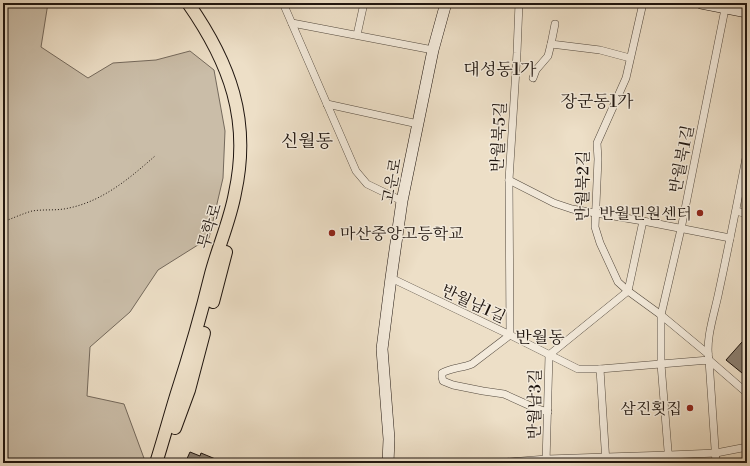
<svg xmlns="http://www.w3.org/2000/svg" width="750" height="466" font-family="'Libre Bodoni','Noto Serif KR',serif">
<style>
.green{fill:#cabda8;stroke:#74695c}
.building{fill:#8a7e6f;stroke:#1f150f}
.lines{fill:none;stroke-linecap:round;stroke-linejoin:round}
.street-casing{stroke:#52483d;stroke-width:8}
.secondary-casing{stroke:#1f150f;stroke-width:12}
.primary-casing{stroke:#1f150f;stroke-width:14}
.path{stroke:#1f150f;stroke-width:1;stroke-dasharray:1 2;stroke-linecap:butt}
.street{stroke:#f3eadb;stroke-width:7}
.secondary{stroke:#f3eadb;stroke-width:11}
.primary{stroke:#eddfc7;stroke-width:12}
.poi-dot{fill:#8f2418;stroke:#f3eadb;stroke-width:1.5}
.labels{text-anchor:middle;stroke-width:3;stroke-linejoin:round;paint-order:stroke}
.street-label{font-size:16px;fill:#1f150f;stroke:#f3eadb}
.poi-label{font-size:16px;fill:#1f150f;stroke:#f3eadb;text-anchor:end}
.neighbourhood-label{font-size:17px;fill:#1f150f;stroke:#f3eadb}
.quarter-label{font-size:18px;fill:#1f150f;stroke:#f3eadb}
</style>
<rect width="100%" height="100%" fill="#eddfc7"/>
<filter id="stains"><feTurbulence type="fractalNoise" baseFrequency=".005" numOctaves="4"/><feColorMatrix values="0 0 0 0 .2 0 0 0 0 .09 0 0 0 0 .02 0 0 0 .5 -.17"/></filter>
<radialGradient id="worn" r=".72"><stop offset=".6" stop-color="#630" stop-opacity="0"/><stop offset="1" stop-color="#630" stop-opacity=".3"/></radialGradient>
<polygon class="green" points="3,3 48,3 41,47 88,78 113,63 156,60 190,51 214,70 225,131 223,178 209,238 158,270 130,312 90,347 87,396 124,404 145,461 144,463 3,463"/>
<g class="building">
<polygon points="742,342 747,346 747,367 742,373 726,360"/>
<polygon points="190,452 200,456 201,453 225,463 185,463"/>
</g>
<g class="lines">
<defs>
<g id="street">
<polyline points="283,3 356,171 367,184 402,201"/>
<path d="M519 3 517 53 509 180 510 335 472 364C462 368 451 368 442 373V377L443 381 453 385 483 391 504 394 535 408 548 412"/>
<polyline points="643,3 626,78 597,143 598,159 595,227 600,243 618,282 628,291 661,315 708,354"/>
<polyline points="292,23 433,50"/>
<polyline points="555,24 551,44 600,50 630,58"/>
<polyline points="357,35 364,3"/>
<polyline points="533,78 536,70 548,56 551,44"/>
<polyline points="327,104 418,124"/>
<path d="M747 153C738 199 729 245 719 291 715 312 705 339 709 360L747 393"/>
<polyline points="509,180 554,203 572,209 643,221 730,238"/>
<polyline points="736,211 747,214"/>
<polyline points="391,278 510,335 578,369 600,369 709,360 716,463"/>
<polyline points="600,369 606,463"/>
<polyline points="493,463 547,459 606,457 669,455 716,453 747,447"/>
<polyline points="546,463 549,355 628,291 643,221"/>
<polyline points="669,463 661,364 661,315 681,229 726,4"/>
</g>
<g id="secondary">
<polyline points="701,3 747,12"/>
<polyline points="388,463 389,439 382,349 391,278 402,201 433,50 446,3"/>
</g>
<g id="primary">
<polyline points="213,302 226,252"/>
<polyline points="175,428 189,390 204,333"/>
<path d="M156 463C163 441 169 419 176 396 189 356 201 315 211 274 218 247 230 221 235 193 251 120 230 63 188 3"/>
</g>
</defs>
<use href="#street" class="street-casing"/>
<use href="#secondary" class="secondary-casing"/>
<use href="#primary" class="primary-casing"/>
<path class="path" d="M3 222C13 218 22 214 32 211 44 209 57 211 69 208 103 201 130 178 155 156"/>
<use href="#street" class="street"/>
<use href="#secondary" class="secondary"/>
<use href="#primary" class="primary"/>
</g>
<g class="poi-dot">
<circle cx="700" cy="213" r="4"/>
<circle cx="332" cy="233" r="4"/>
<circle cx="690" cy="408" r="4"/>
</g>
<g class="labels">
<g class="street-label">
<text transform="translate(498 137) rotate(-87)" y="6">반월북5길</text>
<text transform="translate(681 159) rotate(-79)" y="6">반월북1길</text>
<text transform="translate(391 181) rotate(-79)" y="6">고운로</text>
<text transform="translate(582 186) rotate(-89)" y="6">반월북2길</text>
<text transform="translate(209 226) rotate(-73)" y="6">무학로</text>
<text transform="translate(474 303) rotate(25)" y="6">반월남1길</text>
<text transform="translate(534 404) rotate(-89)" y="6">반월남3길</text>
</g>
<g class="poi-label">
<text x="692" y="219">반월민원센터</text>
<text x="340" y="239" text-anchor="start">마산중앙고등학교</text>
<text x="682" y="414">삼진횟집</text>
</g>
<g class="neighbourhood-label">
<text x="500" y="75">대성동1가</text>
<text x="597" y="107">장군동1가</text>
<text x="540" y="343">반월동</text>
</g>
<g class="quarter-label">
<text x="307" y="147">신월동</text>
</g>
</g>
<rect width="750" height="466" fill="none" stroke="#eddfc7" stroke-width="16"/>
<rect x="4" y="4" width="742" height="458" fill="none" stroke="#1f150f" stroke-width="2"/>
<rect x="8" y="8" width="734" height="450" fill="none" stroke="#1f150f"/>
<rect width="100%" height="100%" filter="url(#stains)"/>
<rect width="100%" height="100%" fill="url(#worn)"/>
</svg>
